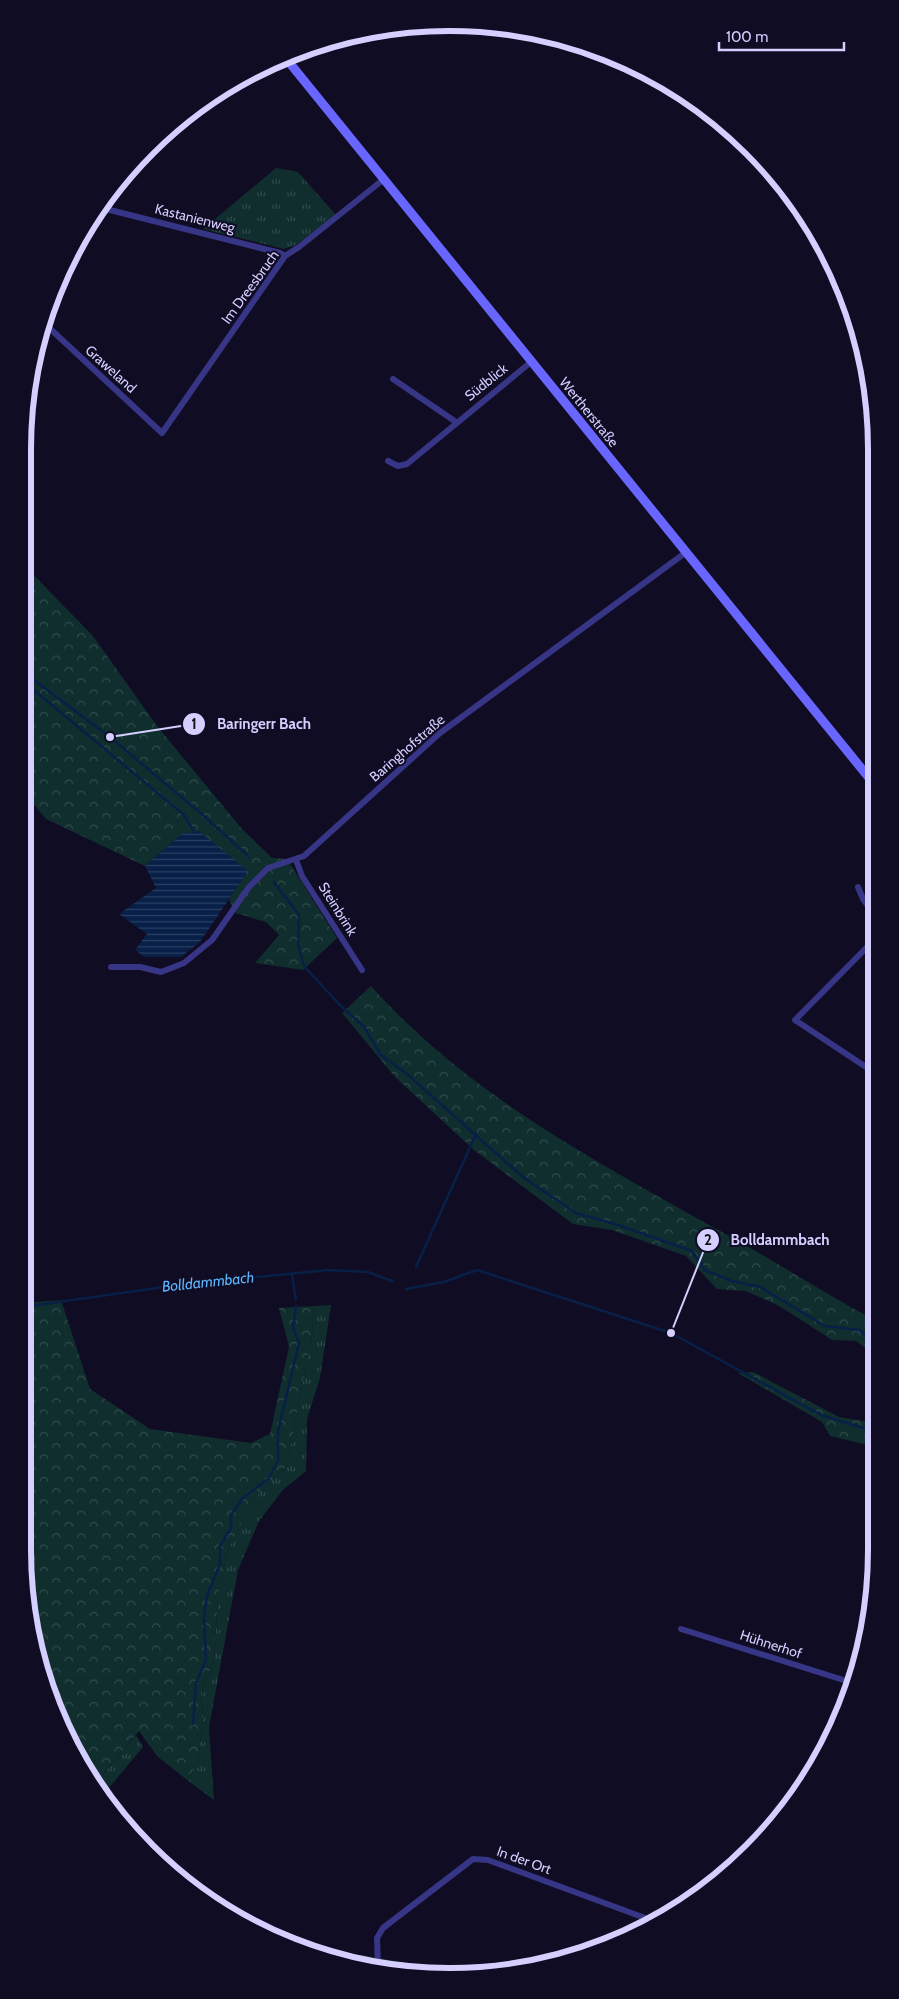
<svg xmlns="http://www.w3.org/2000/svg" width="899" height="1999" font-family="Cabin,sans-serif">
<style>
.grass{fill:url(#grass-tufts)}
.forest{fill:url(#forest-crowns)}
.water{fill:url(#water-rules)}
.lines{fill:none;stroke-linecap:round;stroke-linejoin:round}
.stream{stroke:#082047;stroke-width:2.5}
.minor{stroke:#373585;stroke-width:6}
.secondary{stroke:#6966ff;stroke-width:9}
.labels{text-anchor:middle;stroke-width:4;stroke-linejoin:round;paint-order:stroke}
.street-label{font-size:14px;fill:#d4cfff;stroke:#100c24}
.water-label{font-size:15px;font-style:italic;fill:#5db5ff;stroke:#100c24}
.rim{fill:none;stroke:#d4cfff;stroke-width:6}
.leader{fill:none;stroke:#d4cfff;stroke-width:2}
.callout-dot{fill:#d4cfff;stroke:#100c24;stroke-width:2}
.mark-label{font-size:15px;text-anchor:middle;font-weight:bold;fill:#111}
.callout-label{font-size:15px;text-anchor:middle;font-weight:bold;fill:#d4cfff;stroke:#100c24;stroke-width:4;stroke-linejoin:round;paint-order:stroke}
</style>
<defs>
<pattern id="grass-tufts" width="24" height="20" patternUnits="userSpaceOnUse" patternTransform="scale(1.25)"><rect width="24" height="20" fill="#0f2e2d"/><path d="M3 7l-1-3M5 7V3M7 7l1-3M15 17l-1-3M17 17v-4M19 17l1-3" fill="none" stroke="#314b4c"/></pattern>
<pattern id="forest-crowns" width="20" height="18" patternUnits="userSpaceOnUse" patternTransform="scale(1.25)"><rect width="20" height="18" fill="#0f2e2d"/><path d="M2 6a3 3 0 1 1 6 0M12 15a3 3 0 1 1 6 0" fill="none" stroke="#314b4c"/></pattern>
<pattern id="water-rules" width="6" height="5" patternUnits="userSpaceOnUse" patternTransform="scale(1.25)"><rect width="6" height="5" fill="#082047"/><path d="M0 2.5h6" fill="none" stroke="#2b3f63"/></pattern>
</defs>
<rect width="100%" height="100%" fill="#100c24"/>
<g class="grass">
<polygon points="276,168 298,172 336,215 296,245 284,249 203,229"/>
<polygon points="331,1305 320,1378 307,1419 306,1471 283,1490 259,1521 238,1570 209,1727 214,1800 187,1780 198,1764 203,1716 201,1692 214,1660 218,1596 227,1552 254,1498 287,1466 312,1334 314,1306"/>
<polygon points="136,1735 143,1747 103,1795 95,1784"/>
</g>
<g class="forest">
<polygon points="23,564 93,636 157,726 242,829 272,858 287,859 337,938 303,970 255,963 279,935 266,922 236,913 229,900 247,871 223,853 182,834 145,866 46,819 23,791"/>
<path d="M371 986C469 1096 602 1165 729 1236 778 1263 826 1294 876 1321V1356L856 1341 832 1340 781 1307 762 1298 745 1291 717 1289 686 1256 612 1230 573 1224 474 1150 395 1077 342 1013Z"/>
<polygon points="61,1300 90,1389 150,1429 251,1443 270,1434 289,1347 279,1308 314,1306 312,1334 287,1466 254,1498 227,1552 218,1596 214,1660 201,1692 203,1716 198,1764 187,1780 157,1756 139,1731 95,1784 80,1763 45,1687 23,1550 23,1303"/>
<polygon points="753,1372 839,1417 876,1423 876,1447 830,1436 822,1422 738,1373"/>
<polygon points="362,1955 406,1963 449,1976 366,1968 339,1958"/>
</g>
<polygon class="water" points="199,831 248,871 200,942 181,957 144,957 135,950 147,934 119,914 156,888 145,866 182,834"/>
<g class="lines">
<g class="stream">
<polyline points="23,672 110,737 204,816 249,857"/>
<polyline points="23,681 184,815 194,832"/>
<polyline points="274,882 299,915 298,944 304,966 339,1004 364,1027 381,1055 407,1074 524,1178 576,1213 618,1225 692,1251 705,1270 732,1281 760,1287 825,1326 860,1330 876,1346"/>
<polyline points="416,1267 476,1134"/>
<polyline points="292,1275 296,1300"/>
<polyline points="406,1289 444,1282 477,1270 671,1333 821,1415 876,1432"/>
<polyline points="23,1307 185,1284 329,1270 368,1272 392,1281"/>
<polyline points="23,1341 28,1331 27,1307"/>
<polyline points="193,1724 196,1683 206,1660 204,1617 207,1596 220,1564 220,1546 231,1528 231,1515 243,1498 268,1479 278,1461 278,1431 299,1343 293,1328 296,1306"/>
</g>
<g class="minor">
<polyline points="98,207 280,253 285,256"/>
<polyline points="44,323 162,433 285,256 299,247 384,179"/>
<polyline points="393,379 456,422"/>
<polyline points="388,461 398,466 407,464 531,362"/>
<polyline points="296,860 302,876 362,970"/>
<polyline points="858,887 863,899 874,914"/>
<polyline points="875,939 795,1020 875,1073"/>
<polyline points="111,967 140,967 161,972 184,963 212,940 249,887 268,868 304,856 440,733 685,553"/>
<polyline points="681,1629 853,1683"/>
<polyline points="378,1969 377,1938 383,1928 473,1859 488,1860 656,1922"/>
</g>
<polyline class="secondary" points="284,56 874,784"/>
</g>
<g class="labels">
<g class="street-label">
<text transform="translate(195 218) rotate(14)" y="5">Kastanienweg</text>
<text transform="translate(250 287) rotate(-54)" y="5">Im Dreesbruch</text>
<text transform="translate(111 369) rotate(42)" y="5">Graweland</text>
<text transform="translate(486 382) rotate(-39)" y="5">Südblick</text>
<text transform="translate(589 412) rotate(51)" y="5">Wertherstraße</text>
<text transform="translate(407 748) rotate(-41)" y="5">Baringhofstraße</text>
<text transform="translate(338 909) rotate(58)" y="5">Steinbrink</text>
<text transform="translate(771 1644) rotate(18)" y="5">Hühnerhof</text>
<text transform="translate(524 1860) rotate(20)" y="5">In der Ort</text>
</g>
<g class="water-label">
<text transform="translate(208 1282) rotate(-6)" y="5">Bolldammbach</text>
</g>
</g>
<path d="M0 0H899V1999H0ZM449 31H450A418 418 0 0 1 868 449V1550A418 418 0 0 1 450 1968H449A418 418 0 0 1 31 1550V449A418 418 0 0 1 449 31Z" fill="#100c24" fill-rule="evenodd"/>
<path class="rim" d="M449 31H450A418 418 0 0 1 868 449V1550A418 418 0 0 1 450 1968H449A418 418 0 0 1 31 1550V449A418 418 0 0 1 449 31Z"/>
<path class="leader" d="M110 737L194 724M671 1333L708 1240"/>
<g class="callout-dot">
<circle cx="110" cy="737" r="5"/>
<circle cx="671" cy="1333" r="5"/>
<circle cx="194" cy="724" r="12"/>
<circle cx="708" cy="1240" r="12"/>
</g>
<g class="mark-label">
<text x="194" y="729">1</text>
<text x="708" y="1245">2</text>
</g>
<g class="callout-label">
<text x="264" y="729">Baringerr Bach</text>
<text x="780" y="1245">Bolldammbach</text>
</g>
<path d="M719 42v8h125v-8" fill="none" stroke="#d4cfff" stroke-width="2.5"/>
<text x="726" y="42" font-size="15" fill="#d4cfff" stroke="#100c24" stroke-width="4" paint-order="stroke">100 m</text>
</svg>
